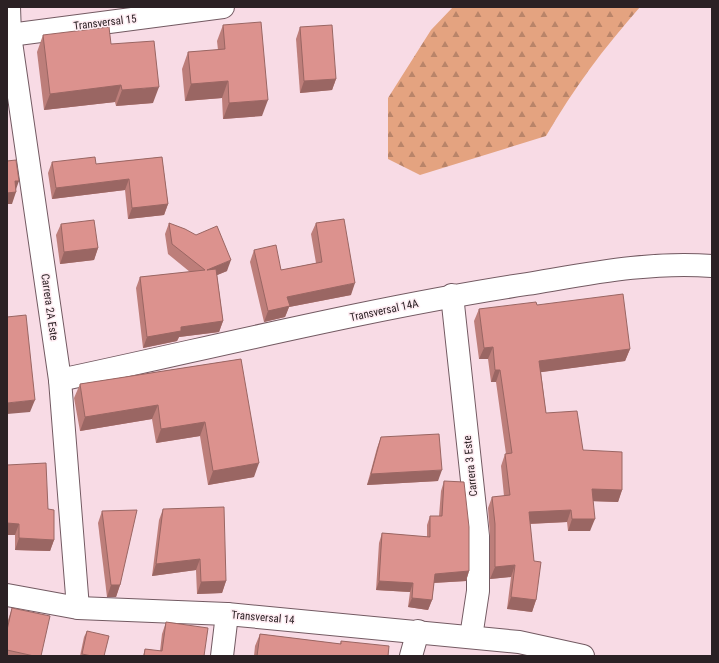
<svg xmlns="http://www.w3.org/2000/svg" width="719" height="663" font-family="'Roboto Condensed',sans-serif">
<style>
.forest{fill:url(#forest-firs)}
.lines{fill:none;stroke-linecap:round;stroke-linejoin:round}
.minor-casing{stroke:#735a62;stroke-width:24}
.minor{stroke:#fff;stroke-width:22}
.wall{fill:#bd7e7a}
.shaded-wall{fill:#9a6663}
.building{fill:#dc928e;stroke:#9a6663}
.labels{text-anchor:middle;stroke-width:3;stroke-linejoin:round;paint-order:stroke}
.street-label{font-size:11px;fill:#2b2124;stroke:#feecf2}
</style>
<defs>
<pattern id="forest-firs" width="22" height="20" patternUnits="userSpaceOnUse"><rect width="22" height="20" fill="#e4a380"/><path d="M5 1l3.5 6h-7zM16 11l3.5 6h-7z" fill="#b98469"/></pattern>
</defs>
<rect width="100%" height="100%" fill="#f8dbe5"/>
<path class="forest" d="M453 7H640C603 49 574 88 546 136L420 175 388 159V98L431 30Z"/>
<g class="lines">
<defs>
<g id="minor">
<polyline points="9,7 10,35 60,380 78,608"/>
<polyline points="10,35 223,7"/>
<polyline points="452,295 478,536 478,591 471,637"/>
<path d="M60 380C215 347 370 308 527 284 588 274 650 261 712 266"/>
<polyline points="7,595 78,608 227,614 519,642 583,656"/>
<polyline points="222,656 227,614"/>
<polyline points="411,656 418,631"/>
</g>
</defs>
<use href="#minor" class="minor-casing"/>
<use href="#minor" class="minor"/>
</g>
<g class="wall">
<polygon points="223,25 262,116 223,119 222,98 185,101 182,69 188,52 218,50 217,41"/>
<polygon points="300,27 336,79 332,90 300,93 296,39"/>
<polygon points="43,35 111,44 153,103 116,106 115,102 44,110 37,52"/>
<polygon points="162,157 168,204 164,215 128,219 125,190 52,199 48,173 52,162 96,164"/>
<polygon points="169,223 227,271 217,275 223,321 219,332 179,337 177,341 143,348 136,288 140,277 190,272 168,254 165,234"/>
<polygon points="316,223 351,295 289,307 285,317 264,322 250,262 254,250 281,270 316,263 311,234"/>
<polygon points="61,224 98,248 94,260 60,264 56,235"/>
<polygon points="537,305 630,349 625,361 541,372 546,413 622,490 618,502 593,501 590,531 568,531 567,522 530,524 536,600 532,612 507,609 511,577 490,579 490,536 488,508 492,497 504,496 501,466 505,454 506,454 496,382 491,382 488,359 479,359 474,321 479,309"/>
<polygon points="241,359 254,477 208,485 200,436 156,443 152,419 80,431 74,398 80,384"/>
<polygon points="381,437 438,481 367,485 377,448"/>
<polygon points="7,465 48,509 54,540 50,551 15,550 15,535 7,535"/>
<polygon points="444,481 469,571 466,581 434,583 432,600 428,610 408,607 410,592 376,590 379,543 382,533 427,537 427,525 430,516 439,516 441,491"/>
<polygon points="163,509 226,581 222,593 197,594 196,570 152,576 159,520"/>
<polygon points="102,511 120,585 116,597 107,597 98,523"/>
<polygon points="12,608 41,656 7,656 7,623"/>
<polygon points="166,622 204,656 143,656 145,649 160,651 162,634"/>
<polygon points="87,631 104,656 80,656 84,637"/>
<polygon points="260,634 340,644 341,641 388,656 254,656 255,646"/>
</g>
<g class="shaded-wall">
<polygon points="336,79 332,90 300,93 304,81"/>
<polygon points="228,81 222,98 185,101 191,84"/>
<polygon points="121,85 115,102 44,110 50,94"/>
<polygon points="159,87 153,103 116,106 122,90"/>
<polygon points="268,100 262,116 223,119 229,103"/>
<polygon points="129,179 125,190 52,199 56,188"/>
<polygon points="15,181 19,181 15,192 16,192 12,204 7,204 7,193"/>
<polygon points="168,204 164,215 128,219 132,208"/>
<polygon points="98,248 94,260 60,264 64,252"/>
<polygon points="231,260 227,271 203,281 207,270"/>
<polygon points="355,283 351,295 289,307 285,317 264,322 268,311 287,297"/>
<polygon points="223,321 219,332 179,337 177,341 143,348 147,337 181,327"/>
<polygon points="493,347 488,359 479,359 484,348"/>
<polygon points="630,349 625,361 535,373 539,361"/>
<polygon points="495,370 500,370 496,382 491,382"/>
<polygon points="35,400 30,412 7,414 7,403"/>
<polygon points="158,405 152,419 80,431 85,417"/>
<polygon points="205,422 200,436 156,443 161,429"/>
<polygon points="259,463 254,477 208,485 213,471"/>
<polygon points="442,470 438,481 367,485 371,474"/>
<polygon points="592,489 622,490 618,502 587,501"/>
<polygon points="571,510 567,522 524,524 529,512"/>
<polygon points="572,519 595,519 590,531 568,531"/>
<polygon points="7,523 19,524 15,535 7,535"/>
<polygon points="19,538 54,540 50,551 15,550"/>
<polygon points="200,559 196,570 152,576 156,564"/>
<polygon points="515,565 511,577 490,579 495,567"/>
<polygon points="469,571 466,581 431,583 435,574"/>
<polygon points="226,581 222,593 197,594 201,582"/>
<polygon points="379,581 413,583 410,592 376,590"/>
<polygon points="111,585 120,585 116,597 107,597"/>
<polygon points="511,597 536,600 532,612 507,609"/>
<polygon points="412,598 432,600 428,610 408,607"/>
</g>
<g class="building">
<polygon points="261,22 268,100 229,103 228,81 191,84 188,52 225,49 223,25"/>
<polygon points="332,25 336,79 304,81 300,27"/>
<polygon points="109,27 111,44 154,41 159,87 122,90 121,85 50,94 43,35"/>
<polygon points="95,157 96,164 162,157 168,204 132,208 129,179 56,188 52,162"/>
<polygon points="16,160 19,181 15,181 16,192 7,193 7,161"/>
<polygon points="344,219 355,283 287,297 290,306 268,311 254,250 276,245 281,270 322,262 316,223"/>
<polygon points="94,220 98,248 64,252 61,224"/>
<polygon points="169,223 185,229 196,235 217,226 231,260 207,270 216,269 223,321 181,327 181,331 147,337 140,277 205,270 172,244"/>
<polygon points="623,294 630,349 539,361 546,413 577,411 583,450 622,452 622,490 592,489 595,519 572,519 571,510 529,512 534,561 541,562 536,600 511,597 515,565 495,567 495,524 492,497 510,495 505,454 512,453 500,370 495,370 493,347 484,348 479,309 536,302 537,305"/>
<polygon points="26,315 35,400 7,403 7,317"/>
<polygon points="241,359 259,463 213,471 205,422 161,429 158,405 85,417 80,384"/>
<polygon points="439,434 442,470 371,474 381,437"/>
<polygon points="46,463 48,509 54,510 54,540 19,538 19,524 7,523 7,465"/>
<polygon points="444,481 464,482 469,527 469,571 435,574 432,600 412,598 413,583 379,581 382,533 430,537 430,516 442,516"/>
<polygon points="224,507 226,581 201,582 200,559 156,564 163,509"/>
<polygon points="137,510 120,585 111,585 102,511"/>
<polygon points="12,608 50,616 41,656 34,656 7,650 7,630"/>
<polygon points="166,622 208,628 204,656 144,656 145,649 162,651"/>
<polygon points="87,631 109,636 104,656 92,656 82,654"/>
<polygon points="260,634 341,644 341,641 389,646 388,656 257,656"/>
</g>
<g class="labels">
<g class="street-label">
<text transform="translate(105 22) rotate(-7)" y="4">Transversal 15</text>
<text transform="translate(50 307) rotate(82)" y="4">Carrera 2A Este</text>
<text transform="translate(384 310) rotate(-12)" y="4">Transversal 14A</text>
<text transform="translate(470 466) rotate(-96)" y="4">Carrera 3 Este</text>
<text transform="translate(263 617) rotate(5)" y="4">Transversal 14</text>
</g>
</g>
<rect width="719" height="663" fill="none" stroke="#2b2124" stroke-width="16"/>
</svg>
